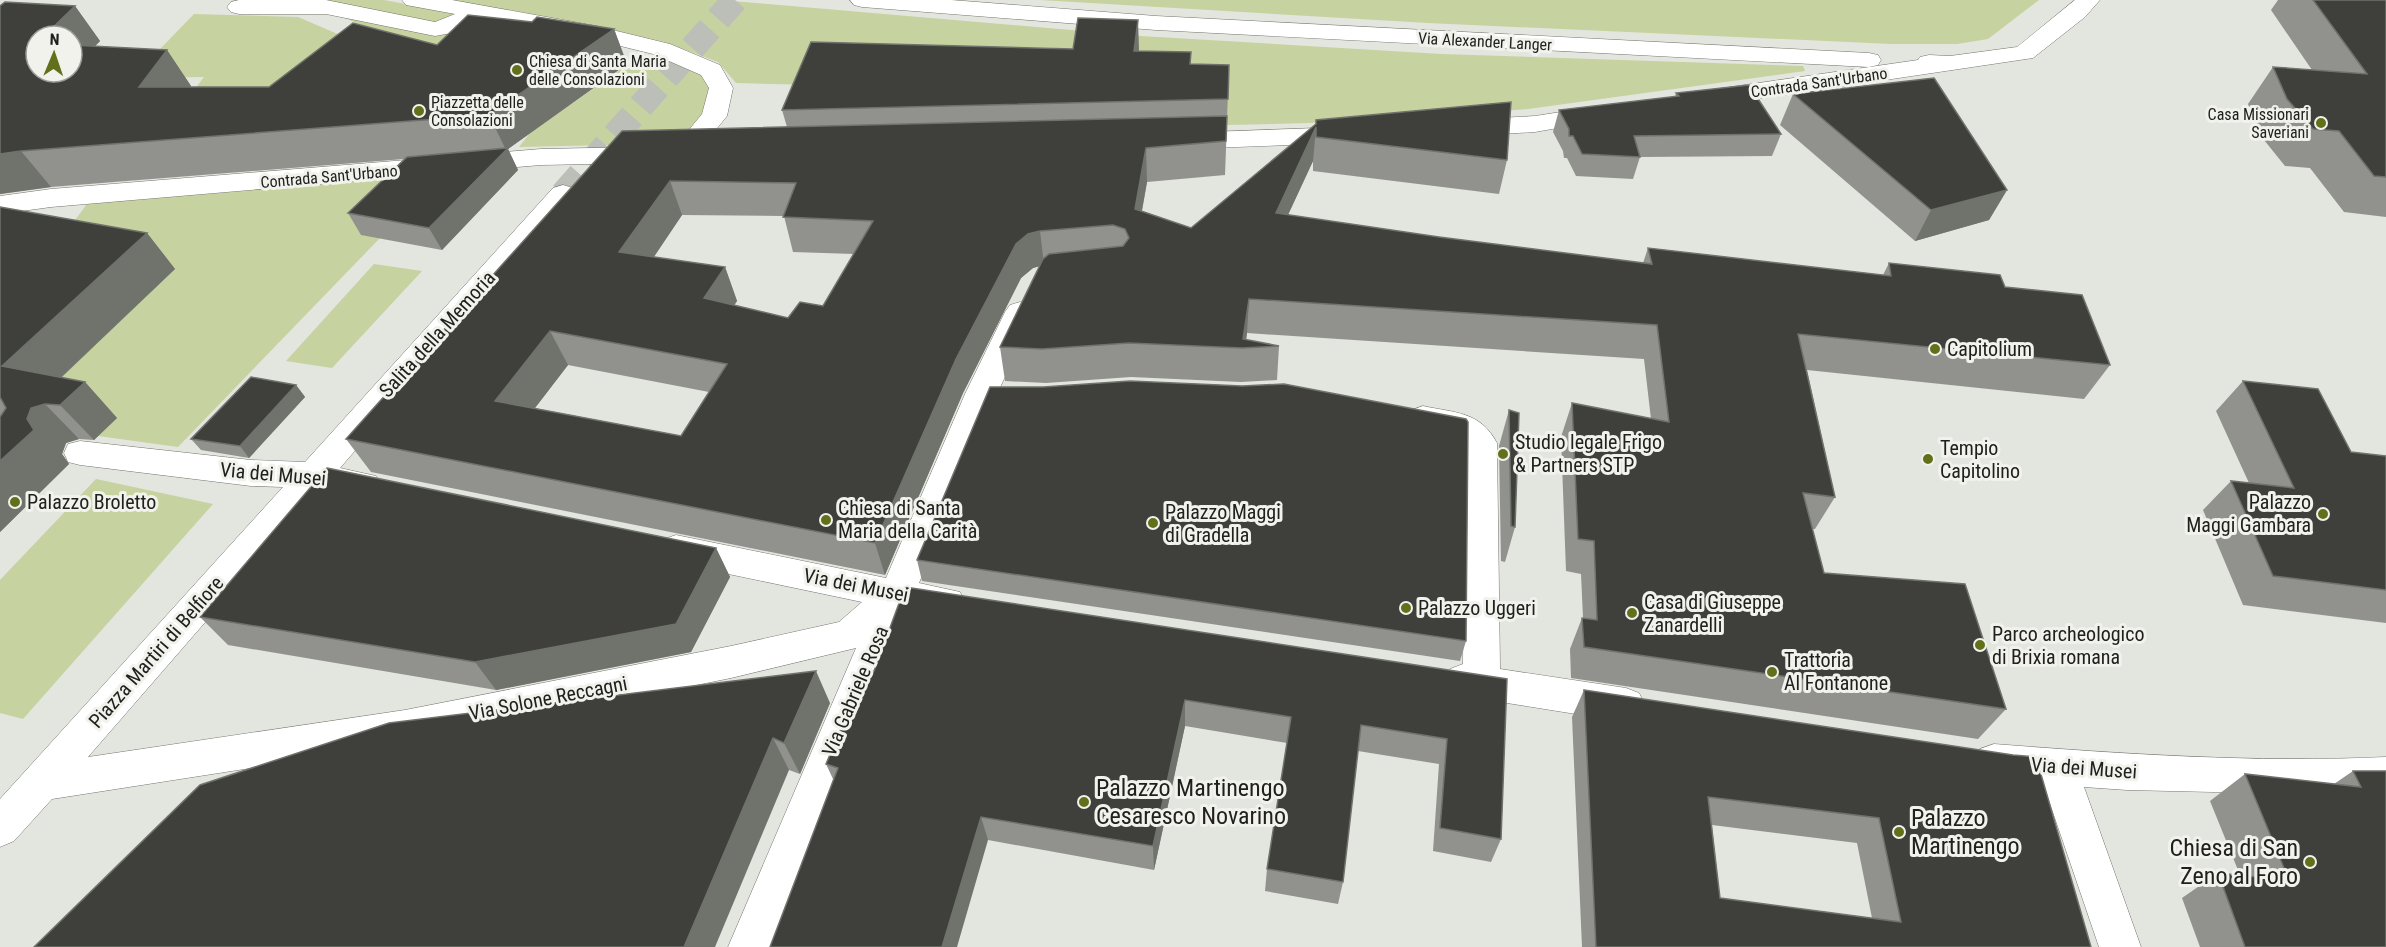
<svg xmlns="http://www.w3.org/2000/svg" width="2386" height="947" font-family="'Roboto Condensed',sans-serif">
<style>
.green{fill:#c6d29f}
.lines{fill:none;stroke-linecap:round;stroke-linejoin:round}
.street-tunnel{stroke:#bcbeb8;stroke-width:26;stroke-dasharray:26 13;stroke-linecap:butt}
.street-casing{stroke:#73746e;stroke-width:1}
.street{fill:#fff;fill-rule:evenodd}
.wall{fill:#91928d;fill-rule:evenodd}
.shaded-wall{fill:#70726c}
.building{fill:#3f403b;stroke:#70726c;stroke-width:1.5;fill-rule:evenodd}
.poi-dot{fill:#63701b;stroke:#f1f2ec;stroke-width:2}
.labels{text-anchor:middle;stroke-width:6;stroke-linejoin:round;paint-order:stroke}
.far-street-label{font-size:16px;fill:#20211e;stroke:#f1f2ec}
.far-poi-label{font-size:16px;fill:#20211e;stroke:#f1f2ec;text-anchor:start}
.street-label{font-size:20px;fill:#20211e;stroke:#f1f2ec}
.poi-label{font-size:20px;fill:#20211e;stroke:#f1f2ec;text-anchor:start}
.near-poi-label{font-size:24px;fill:#20211e;stroke:#f1f2ec;text-anchor:start}
</style>
<rect width="100%" height="100%" fill="#e3e5df"/>
<g class="green">
<polygon points="301,0 384,0 492,20 442,58"/>
<polygon points="448,0 721,0 1141,36 1441,54 1803,66 1805,71 1528,109 1309,123 1227,125 1228,95 1136,81 1139,50 1013,47 1005,77 813,85 736,83 718,62 665,42 605,28"/>
<polygon points="1040,0 2039,0 1988,39 1957,44 1891,44 1428,23"/>
<polygon points="194,14 298,17 361,44 304,117 173,118 204,77 132,78"/>
<polygon points="642,54 702,74 711,90 708,114 686,137 652,144 519,147 541,119 570,105"/>
<polygon points="422,175 380,238 178,447 98,436 36,401 58,243 87,204"/>
<polygon points="374,264 422,271 332,368 286,361"/>
<polygon points="96,479 213,504 23,719 0,713 0,580"/>
</g>
<g class="lines">
<polyline class="street-tunnel" points="563,194 735,0"/>
<defs>
<g id="street">
<polygon points="239,0 326,0 435,22 455,14 406,5 402,0 452,0 596,26 670,44 720,65 733,88 727,116 723,121 691,160 682,162 673,160 669,154 702,114 709,88 701,75 653,54 596,40 480,19 457,32 435,36 326,14 239,14 231,12 227,7 231,2"/>
<polygon points="850,0 951,0 1156,16 1869,53 1878,55 1881,60 1878,65 1869,67 1156,30 862,7 854,5"/>
<polygon points="2075,0 2100,0 2085,17 2033,58 1710,106 1701,103 1697,98 1701,93 1710,90 1918,60 1920,57 1929,55 1950,56 2017,47"/>
<polygon points="1600,106 1609,109 1613,114 1609,119 1535,132 1466,136 1457,133 1453,128 1457,123 1466,120 1535,116"/>
<polygon points="1346,127 1355,129 1359,135 1355,141 1346,143 1181,149 1172,147 1168,141 1172,135 1181,133"/>
<polygon points="644,147 653,149 657,155 653,161 644,163 541,165 51,207 0,214 0,196 51,189 541,149"/>
<polygon points="563,185 573,188 577,194 573,200 340,468 376,476 381,485 376,494 364,498 321,489 88,757 405,710 731,646 839,622 862,602 676,563 664,559 659,549 664,539 676,535 886,578 965,394 1005,312 1010,305 1020,302 1030,305 1035,312 997,394 919,583 960,592 965,602 960,612 947,617 908,611 770,947 728,947 856,648 731,678 405,744 52,799 14,841 0,847 0,799 283,487 251,486 80,465 68,462 64,453 68,444 80,441 251,460 305,462 553,188"/>
<path d="M1423 406C1455 413 1480 411 1497 443L1500 669 1626 688 1639 693 1645 705 1639 717 1626 722 1463 696 1450 691 1444 680 1450 669 1463 664 1465 444 1453 436 1412 426 1407 418 1412 410Z"/>
<path d="M1994 744C2124 754 2256 763 2386 757V793L2345 795 2127 790 2084 787 2141 947H2099L2043 783 1994 780 1980 775 1974 762 1980 749Z"/>
</g>
</defs>
<use href="#street" class="street-casing"/>
<use href="#street" class="street"/>
</g>
<g class="wall">
<polygon points="2278,0 2386,0 2386,217 2344,212 2310,168 2285,166 2260,135 2248,104 2273,67 2312,70 2271,10"/>
<polygon points="75,6 100,41 95,46 167,50 191,86 190,87 269,87 532,22 614,29 627,64 508,149 518,170 442,250 361,235 348,213 404,159 51,187 0,194"/>
<path d="M1139 51 1191 64 1228 95 1225 175 1147 182 1142 211 1191 228 1316 124 1507 160 1499 194 1313 171V161L1288 215 1439 237 1643 263 1648 248 1883 275 1889 263 2005 287 2110 365 2084 399 1807 370 1835 497 1815 529H1812L1824 573 2006 709 1978 739 1571 678 1570 649 1582 618H1583L1581 574 1566 571 1561 437 1572 403 1651 419 1644 359 1247 333 1246 340 1279 346 1277 380 1241 382 1131 377 1046 383 1005 381 1000 347 1040 266 1033 268 1021 278 963 393 885 575 371 472 346 439 622 131 787 127 782 110ZM682 215 784 216 793 252 854 254 823 306 788 318 734 305 737 301 725 267 654 257ZM568 365 709 392 681 436 535 408Z"/>
<polygon points="1676,93 1781,134 1772,156 1640,157 1633,179 1576,176 1567,158 1564,158 1563,151 1553,132 1559,110 1675,97"/>
<polygon points="1793,94 2007,190 1989,220 1915,241 1780,125"/>
<polygon points="0,207 147,233 175,269 61,378 85,382 117,418 94,440 79,439 66,443 62,454 69,464 0,532"/>
<polygon points="2243,381 2351,452 2386,456 2386,623 2243,605 2203,510 2231,481 2249,483 2216,411"/>
<polygon points="296,385 305,397 249,458 201,450 191,439"/>
<polygon points="1509,410 1515,527 1505,562 1501,561 1499,446"/>
<polygon points="716,548 730,577 691,652 496,690 228,645 200,617"/>
<polygon points="917,560 1466,641 1460,661 922,581"/>
<polygon points="865,672 1507,679 1501,839 1491,862 1433,851 1439,764 1358,751 1343,882 1338,904 1265,891 1267,869 1287,743 1185,726 1154,870 988,840 833,779 826,764"/>
<path d="M1584 690 2013 755 2091 947H1582L1572 717ZM1712 825 1857 843 1872 918 1720 898Z"/>
<polygon points="830,703 800,774 789,770 34,947"/>
<polygon points="2353,771 2386,771 2386,947 2200,947 2182,898 2218,873 2240,875 2210,801 2245,774 2334,784"/>
</g>
<g class="shaded-wall">
<polygon points="75,6 100,41 72,70 72,36 44,36"/>
<polygon points="1138,20 1139,50 1136,81 1134,51"/>
<polygon points="614,29 627,64 508,149 518,170 442,250 429,228 506,150 489,115"/>
<polygon points="167,50 191,86 164,122 139,87"/>
<polygon points="1316,127 1313,161 1273,247 1276,213"/>
<polygon points="1146,148 1147,182 1136,243 1135,209"/>
<polygon points="21,151 51,187 0,194 0,154"/>
<polygon points="670,181 682,215 634,286 619,252"/>
<polygon points="2007,190 1989,220 1915,241 1931,210"/>
<polygon points="1040,231 1044,265 1033,268 1021,278 963,393 885,575 875,543 956,359 1016,244 1028,234"/>
<polygon points="147,233 175,269 36,401 2,366"/>
<polygon points="725,267 737,301 717,332 704,298"/>
<polygon points="1249,299 1247,333 1245,348 1243,339"/>
<polygon points="550,331 568,365 515,434 495,401"/>
<polygon points="85,382 117,418 94,440 60,405"/>
<polygon points="296,385 305,397 249,458 240,446"/>
<polygon points="45,404 79,439 66,443 62,454 69,464 0,532 0,461 27,419 31,408"/>
<polygon points="716,548 730,577 691,652 496,690 475,662"/>
<polygon points="816,671 830,703 800,774 784,743"/>
<polygon points="1185,700 1185,726 1154,870 1153,846"/>
<polygon points="773,738 789,770 715,947 684,947"/>
<polygon points="981,817 988,840 957,947 942,947"/>
</g>
<g class="building">
<polygon points="2313,0 2386,0 2386,177 2374,176 2339,131 2313,129 2287,99 2273,67 2367,74"/>
<polygon points="5,2 75,6 44,36 36,36 36,72 72,72 72,45 167,50 139,87 269,87 353,23 437,45 468,15 532,22 537,17 614,29 489,115 21,151 0,154 0,6"/>
<polygon points="1078,18 1138,20 1134,51 1191,52 1190,64 1229,65 1228,99 782,110 811,42 1073,49"/>
<polygon points="1934,78 2007,190 1931,210 1793,94"/>
<polygon points="1749,85 1781,134 1634,136 1640,157 1582,154 1573,136 1569,136 1569,129 1559,110 1679,96 1676,93"/>
<path d="M1511 102 1507 160 1316 137V127L1276 213 1439 237 1652 264 1648 248 1891 276 1889 263 2000 275 2005 287 2082 295 2110 365 1798 334 1835 497 1803 493 1824 573 1965 584 2006 709 1584 647 1582 618 1597 620 1594 541 1578 539 1572 403 1669 422 1657 325 1249 299 1243 339 1279 346 1242 348 1129 343 1042 349 1000 347 1043 259 1049 254 1123 246 1129 238 1125 229 1113 225 1040 231 1028 234 1016 244 956 359 875 543 346 439 622 131 1227 116 1226 141 1146 148 1135 209 1191 228 1316 124V120ZM670 181 796 183 783 217 873 221 823 306 800 302 788 318 704 298 725 267 619 252ZM550 331 727 364 681 436 495 401Z"/>
<polygon points="508,148 429,228 348,213 407,157"/>
<polygon points="0,207 147,233 2,366 85,382 60,405 45,404 31,408 27,419 34,430 0,461 0,417 6,408 0,397"/>
<polygon points="251,377 296,385 240,446 191,439"/>
<polygon points="1130,381 1242,386 1284,384 1466,419 1468,422 1466,641 917,560 990,387 1043,387"/>
<polygon points="2243,381 2318,389 2351,452 2386,456 2386,590 2273,576 2231,481 2294,488"/>
<polygon points="1509,410 1519,413 1515,527 1511,526"/>
<polygon points="327,468 716,548 676,624 475,662 200,617"/>
<polygon points="905,587 1507,679 1501,839 1440,828 1447,739 1361,725 1343,882 1267,869 1291,717 1185,700 1153,846 981,817 942,947 770,947 838,768 826,764 865,672 874,671"/>
<polygon points="816,671 784,743 773,738 684,947 34,947 200,785 389,723"/>
<path d="M1584 690 2013 755 2036 757 2091 947H1596ZM1708 797 1879 818 1901 922 1720 898Z"/>
<polygon points="2353,771 2386,771 2386,947 2245,947 2218,873 2289,880 2245,774 2361,787"/>
</g>
<g class="poi-dot">
<circle cx="517" cy="70" r="6"/>
<circle cx="419" cy="111" r="6"/>
<circle cx="2321" cy="123" r="6"/>
<circle cx="1935" cy="349" r="6"/>
<circle cx="1503" cy="454" r="6"/>
<circle cx="1928" cy="459" r="6"/>
<circle cx="15" cy="502" r="6"/>
<circle cx="2323" cy="514" r="6"/>
<circle cx="826" cy="520" r="6"/>
<circle cx="1153" cy="523" r="6"/>
<circle cx="1406" cy="608" r="6"/>
<circle cx="1632" cy="613" r="6"/>
<circle cx="1980" cy="645" r="6"/>
<circle cx="1772" cy="672" r="6"/>
<circle cx="1084" cy="802" r="6"/>
<circle cx="1899" cy="832" r="6"/>
<circle cx="2310" cy="862" r="6"/>
</g>
<g class="labels">
<g class="far-street-label">
<text transform="translate(1485 41) rotate(3)" y="6">Via Alexander Langer</text>
<text transform="translate(1819 82) rotate(-8)" y="6">Contrada Sant'Urbano</text>
<text transform="translate(329 176) rotate(-5)" y="6">Contrada Sant'Urbano</text>
</g>
<g class="far-poi-label">
<text x="529" y="67">Chiesa di Santa Maria<tspan x="529" dy="18">delle Consolazioni</tspan></text>
<text x="431" y="108">Piazzetta delle<tspan x="431" dy="18">Consolazioni</tspan></text>
<text x="2309" y="120" text-anchor="end">Casa Missionari<tspan x="2309" dy="18">Saveriani</tspan></text>
</g>
<g class="street-label">
<text transform="translate(437 334) rotate(-48)" y="7">Salita della Memoria</text>
<text transform="translate(273 474) rotate(5)" y="7">Via dei Musei</text>
<text transform="translate(856 585) rotate(11)" y="7">Via dei Musei</text>
<text transform="translate(156 652) rotate(-49)" y="7">Piazza Martiri di Belfiore</text>
<text transform="translate(855 691) rotate(-67)" y="7">Via Gabriele Rosa</text>
<text transform="translate(548 698) rotate(-11)" y="7">Via Solone Reccagni</text>
<text transform="translate(2084 768) rotate(4)" y="7">Via dei Musei</text>
</g>
<g class="poi-label">
<text x="1947" y="356">Capitolium</text>
<text x="1515" y="449">Studio legale Frigo<tspan x="1515" dy="23">&amp; Partners STP</tspan></text>
<text x="1940" y="455">Tempio<tspan x="1940" dy="23">Capitolino</tspan></text>
<text x="27" y="509">Palazzo Broletto</text>
<text x="2311" y="509" text-anchor="end">Palazzo<tspan x="2311" dy="23">Maggi Gambara</tspan></text>
<text x="838" y="515">Chiesa di Santa<tspan x="838" dy="23">Maria della Carità</tspan></text>
<text x="1165" y="519">Palazzo Maggi<tspan x="1165" dy="23">di Gradella</tspan></text>
<text x="1644" y="609">Casa di Giuseppe<tspan x="1644" dy="23">Zanardelli</tspan></text>
<text x="1418" y="615">Palazzo Uggeri</text>
<text x="1992" y="641">Parco archeologico<tspan x="1992" dy="23">di Brixia romana</tspan></text>
<text x="1784" y="667">Trattoria<tspan x="1784" dy="23">Al Fontanone</tspan></text>
</g>
<g class="near-poi-label">
<text x="1096" y="796">Palazzo Martinengo<tspan x="1096" dy="28">Cesaresco Novarino</tspan></text>
<text x="1911" y="826">Palazzo<tspan x="1911" dy="28">Martinengo</tspan></text>
<text x="2298" y="856" text-anchor="end">Chiesa di San<tspan x="2298" dy="28">Zeno al Foro</tspan></text>
</g>
</g>
<g transform="translate(54 54) rotate(2)"><circle r="28" fill="#f1f2ec" stroke="#9d9e9a" stroke-width="1.5"/>
<path d="M0-4.5L10 22L0 15L-10 22Z" fill="#63701b"/>
<text y="-9" font-size="16" font-weight="bold" text-anchor="middle" fill="#20211e">N</text>
</g>
</svg>
